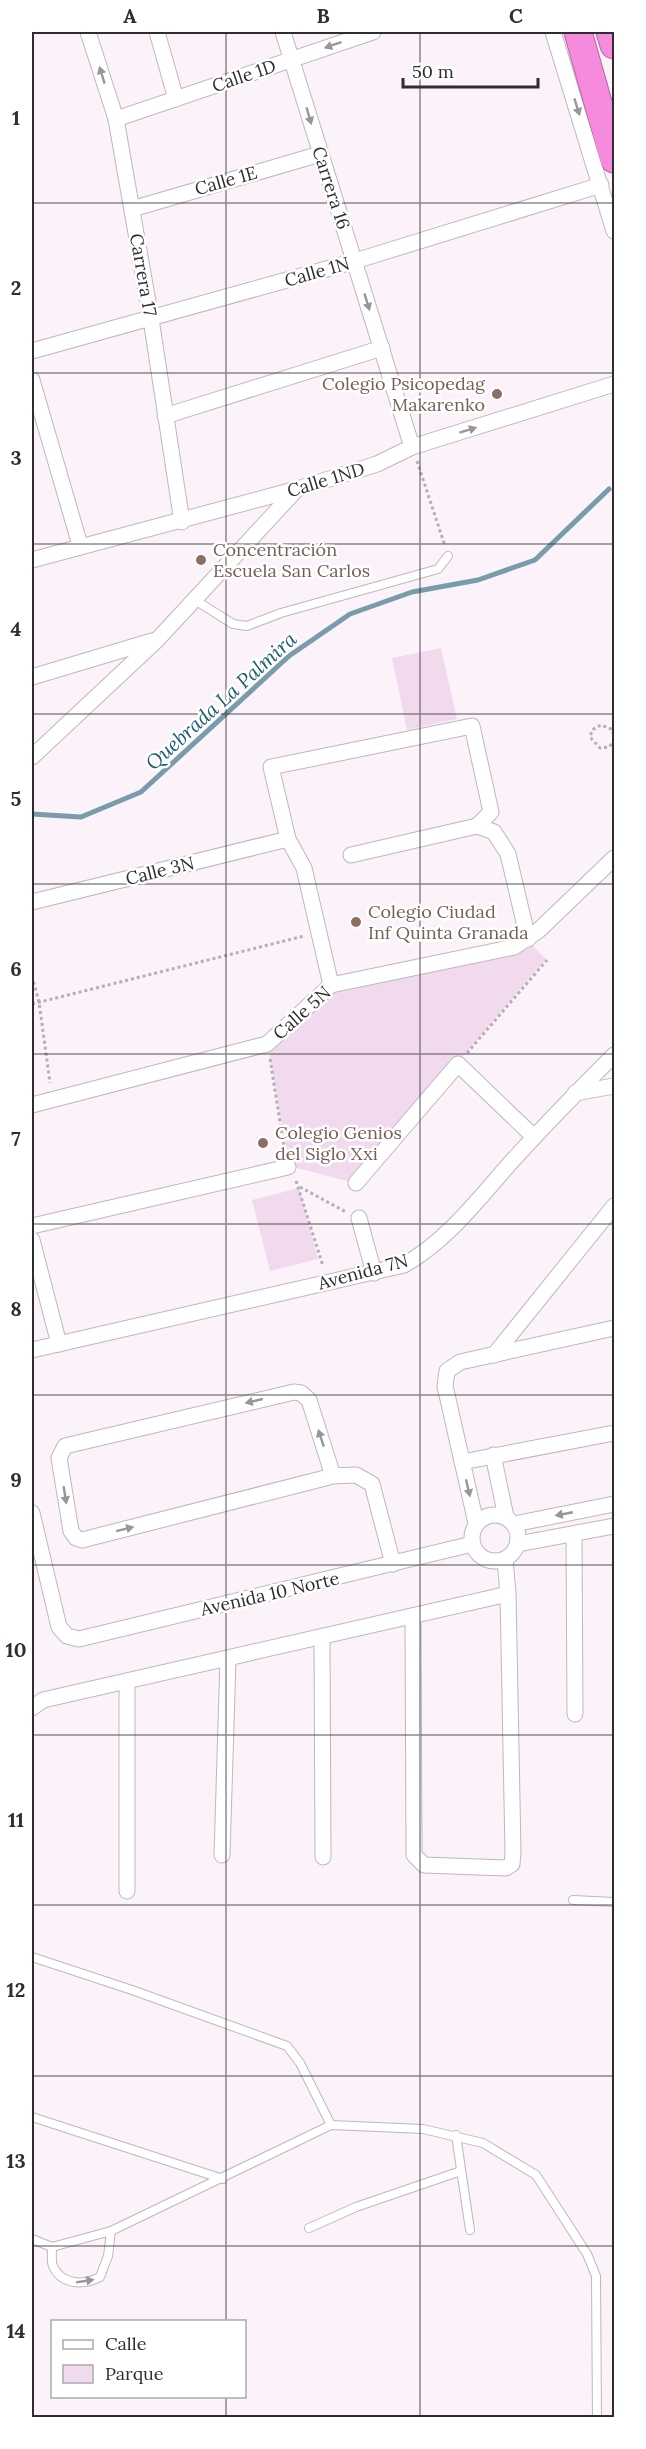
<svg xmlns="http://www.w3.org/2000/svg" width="646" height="2449" font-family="Lora,serif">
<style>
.green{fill:#f1daee}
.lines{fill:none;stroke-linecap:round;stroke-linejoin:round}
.stream{stroke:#799caa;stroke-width:5}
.lane-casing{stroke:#bfb7be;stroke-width:10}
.street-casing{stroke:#bfb7be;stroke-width:17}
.highway-casing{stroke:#b169a0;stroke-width:29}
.path{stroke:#b6afb5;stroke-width:3;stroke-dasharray:3 3;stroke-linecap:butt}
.lane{stroke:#fff;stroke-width:8}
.street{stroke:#fff;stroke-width:15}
.highway{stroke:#f68add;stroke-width:27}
.oneway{fill:#989698}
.grid{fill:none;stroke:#302d30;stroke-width:1.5;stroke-opacity:0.55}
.education-dot{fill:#8d6e63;stroke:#fff;stroke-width:2}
.labels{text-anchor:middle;stroke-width:5;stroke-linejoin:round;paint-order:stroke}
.street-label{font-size:18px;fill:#302d30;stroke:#fff}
.education-label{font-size:18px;fill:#785e54;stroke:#fff;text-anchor:start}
.water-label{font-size:20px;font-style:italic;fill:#185c72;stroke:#fff}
.neatline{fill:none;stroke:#302d30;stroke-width:2}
.grid-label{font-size:20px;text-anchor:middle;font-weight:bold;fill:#302d30}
</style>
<rect width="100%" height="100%" fill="#fbf2fa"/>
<g class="green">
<polygon points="441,648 457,719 407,730 392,658"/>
<polygon points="528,941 546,959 355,1183 289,1166 268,1045 331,987"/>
<polygon points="299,1188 318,1259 270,1271 252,1200"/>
</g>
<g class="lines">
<polyline class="stream" points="32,814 81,817 141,792 289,656 350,614 412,592 478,580 535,560 609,489"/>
<defs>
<g id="lane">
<polyline points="195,600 233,624 247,626 281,613 438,569 448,556"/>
<polyline points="573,1900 614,1902"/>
<polyline points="32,1957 132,1990 287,2046 300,2063 331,2125 423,2129 483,2143 536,2175 587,2254 596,2276 597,2418"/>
<polyline points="32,2117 223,2179"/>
<polyline points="456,2135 470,2230"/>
<polyline points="309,2228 356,2207 461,2171"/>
<polyline points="32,2239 52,2247 111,2231 331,2125"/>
<path d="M52 2247C52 2252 51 2262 53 2266 62 2286 85 2285 100 2277L108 2256 111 2231"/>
</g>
<g id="street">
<polyline points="88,32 116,119 151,319 182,522"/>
<polyline points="157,32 176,99"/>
<polyline points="283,32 412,447"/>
<polyline points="553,32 614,231"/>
<polyline points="116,119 373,32"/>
<polyline points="132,209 320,154"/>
<polyline points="32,351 355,261 601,185"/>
<polyline points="32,380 80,545"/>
<polyline points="165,416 382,348"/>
<polyline points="32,560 297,489 377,464 412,447 614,384"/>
<polyline points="32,677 152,641"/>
<polyline points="32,757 157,640 297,489"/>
<polyline points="351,855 477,826 494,832 508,854 528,939"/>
<polyline points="32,902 288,839"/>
<polyline points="331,985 304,868 288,839 271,767 472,726 491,812 477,826"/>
<polyline points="575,1093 614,1086"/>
<polyline points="32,1105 267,1044 331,985 514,947 538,931 614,858"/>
<polyline points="356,1183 458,1064 534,1137"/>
<polyline points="359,1218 374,1273"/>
<polyline points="32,1226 288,1167"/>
<polyline points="32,1240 59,1344"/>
<path d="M32 1350 404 1265C448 1240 479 1198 513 1160 546 1124 580 1089 614 1055"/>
<polyline points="494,1355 614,1206"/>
<polyline points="493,1455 506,1517"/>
<polyline points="462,1462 614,1433"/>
<polyline points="333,1476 309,1400 301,1393 294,1392 65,1446 59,1458 71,1531 76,1538 82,1540 333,1476 356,1475 372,1484 393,1564"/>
<polyline points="32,1513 59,1627 67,1636 79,1639 472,1544"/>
<circle cx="495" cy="1538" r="23"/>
<polyline points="476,1523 445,1386 447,1371 460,1362 614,1328"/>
<polyline points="514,1524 614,1504"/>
<polyline points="574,1534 575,1714"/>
<polyline points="518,1544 614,1526"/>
<polyline points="413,1616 414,1855 424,1865 506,1868 512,1864 513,1852 508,1594 505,1559"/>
<polyline points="322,1638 323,1857"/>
<polyline points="32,1708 43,1700 508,1594"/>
<polyline points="222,1855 228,1659"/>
<polyline points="127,1891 127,1682"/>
</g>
<g id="highway">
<polyline points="578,32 614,159"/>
<polyline points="610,32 614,45"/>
</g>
</defs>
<use href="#lane" class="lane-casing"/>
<use href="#street" class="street-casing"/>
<use href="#highway" class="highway-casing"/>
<g class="path">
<polyline points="417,461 445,546"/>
<polyline points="614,735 611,729 601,725 592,730 590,737 600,748 609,747 614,741"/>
<polyline points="32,976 39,1002 50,1083"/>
<polyline points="32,1004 304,936"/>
<polyline points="467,1053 547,960"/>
<polyline points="270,1059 285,1153"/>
<polyline points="296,1181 323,1266"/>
<polyline points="300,1187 346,1212"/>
</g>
<use href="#lane" class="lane"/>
<use href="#street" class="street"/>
<use href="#highway" class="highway"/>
</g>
<defs><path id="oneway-solid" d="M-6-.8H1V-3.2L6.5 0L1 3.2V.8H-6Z" transform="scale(1.5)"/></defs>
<g class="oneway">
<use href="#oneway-solid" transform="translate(333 45) rotate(161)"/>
<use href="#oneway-solid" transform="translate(102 75) rotate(-107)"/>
<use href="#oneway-solid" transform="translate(577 107) rotate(73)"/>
<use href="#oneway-solid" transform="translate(309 116) rotate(74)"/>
<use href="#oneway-solid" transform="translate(367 302) rotate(73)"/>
<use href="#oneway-solid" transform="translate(468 430) rotate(-17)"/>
<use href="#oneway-solid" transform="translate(254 1401) rotate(167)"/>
<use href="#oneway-solid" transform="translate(321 1438) rotate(-108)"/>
<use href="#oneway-solid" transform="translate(468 1488) rotate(77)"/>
<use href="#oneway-solid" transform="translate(65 1495) rotate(81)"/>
<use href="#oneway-solid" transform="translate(564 1514) rotate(169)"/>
<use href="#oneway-solid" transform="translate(125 1529) rotate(-14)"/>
<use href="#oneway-solid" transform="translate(85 2281) rotate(-9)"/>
</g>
<path class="grid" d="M226 32V2322M420 32V2418M32 203H614M32 373H614M32 544H614M32 714H614M32 884H614M32 1054H614M32 1224H614M32 1395H614M32 1565H614M32 1735H614M32 1905H614M32 2076H614M32 2246H614M226 2396V2418"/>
<g class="education-dot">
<circle cx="497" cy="394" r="6"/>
<circle cx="201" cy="560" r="6"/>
<circle cx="356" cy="922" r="6"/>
<circle cx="263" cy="1143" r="6"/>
</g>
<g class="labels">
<g class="street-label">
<text transform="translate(244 76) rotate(-19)" y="6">Calle 1D</text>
<text transform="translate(226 181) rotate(-16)" y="6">Calle 1E</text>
<text transform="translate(331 188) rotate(72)" y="6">Carrera 16</text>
<text transform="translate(317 272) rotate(-16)" y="6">Calle 1N</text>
<text transform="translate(143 275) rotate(80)" y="6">Carrera 17</text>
<text transform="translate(326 480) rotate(-17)" y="6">Calle 1ND</text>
<text transform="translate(160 871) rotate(-14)" y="6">Calle 3N</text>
<text transform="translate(302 1013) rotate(-42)" y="6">Calle 5N</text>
<text transform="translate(363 1272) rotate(-15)" y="6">Avenida 7N</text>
<text transform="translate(270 1594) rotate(-13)" y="6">Avenida 10 Norte</text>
</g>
<g class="education-label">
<text x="485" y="390" text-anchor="end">Colegio Psicopedag<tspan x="485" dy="21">Makarenko</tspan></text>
<text x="213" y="556">Concentración<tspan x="213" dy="21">Escuela San Carlos</tspan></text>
<text x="368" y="918">Colegio Ciudad<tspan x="368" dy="21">Inf Quinta Granada</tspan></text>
<text x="275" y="1139">Colegio Genios<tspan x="275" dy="21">del Siglo Xxi</tspan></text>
</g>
<g class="water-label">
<text transform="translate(221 701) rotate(-42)" y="7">Quebrada La Palmira</text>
</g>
</g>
<rect width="646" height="2449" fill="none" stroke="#ffffff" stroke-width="66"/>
<rect x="51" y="2320" width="195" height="78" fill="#ffffff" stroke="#acabac" stroke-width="1.5"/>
<rect x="63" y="2340" width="30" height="9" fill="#ffffff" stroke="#acabac" stroke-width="1.5"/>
<text x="105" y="2350" font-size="18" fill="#302d30">Calle</text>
<rect x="63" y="2365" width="30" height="18" fill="#f1daee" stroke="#acabac" stroke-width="1.5"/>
<text x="105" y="2380" font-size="18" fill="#302d30">Parque</text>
<path d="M403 78v9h135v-9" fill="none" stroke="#302d30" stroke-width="3"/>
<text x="412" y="78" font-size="18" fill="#302d30" stroke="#ffffff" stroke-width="4.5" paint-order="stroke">50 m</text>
<rect x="33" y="33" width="580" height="2383" class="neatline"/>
<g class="grid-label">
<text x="130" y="23">A</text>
<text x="323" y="23">B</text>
<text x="516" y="23">C</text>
<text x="16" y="125">1</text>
<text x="16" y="295">2</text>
<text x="16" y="465">3</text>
<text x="16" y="636">4</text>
<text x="16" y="806">5</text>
<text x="16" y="976">6</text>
<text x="16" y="1146">7</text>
<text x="16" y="1316">8</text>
<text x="16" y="1487">9</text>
<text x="16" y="1657">10</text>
<text x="16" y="1827">11</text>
<text x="16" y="1997">12</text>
<text x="16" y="2168">13</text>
<text x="16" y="2338">14</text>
</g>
</svg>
